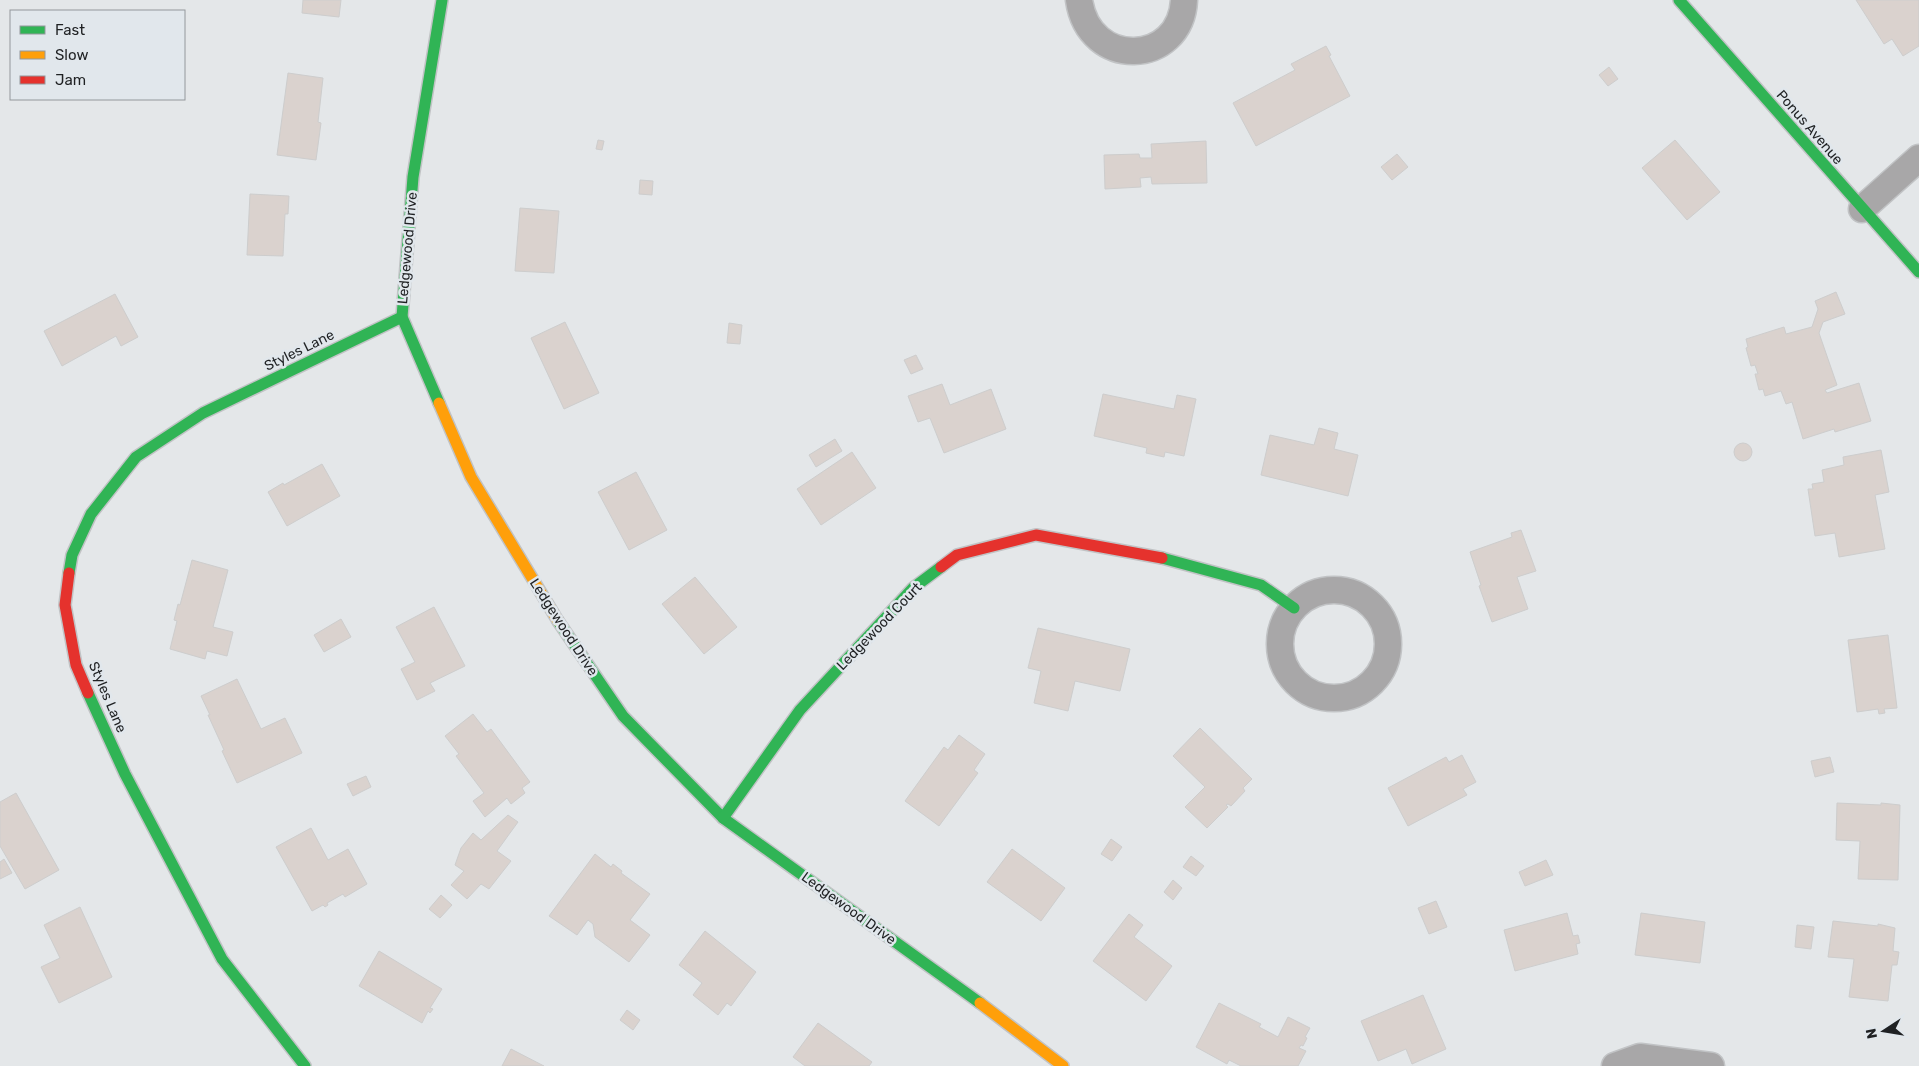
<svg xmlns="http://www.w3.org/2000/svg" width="1919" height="1066" font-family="Rubik,sans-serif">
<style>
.building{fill:#dad2ce;stroke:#cdcdcd}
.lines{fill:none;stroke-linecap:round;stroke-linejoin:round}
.street-casing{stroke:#c1c3c5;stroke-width:29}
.fast-casing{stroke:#c1c3c5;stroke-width:14}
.slow-casing{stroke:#c1c3c5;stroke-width:14}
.jam-casing{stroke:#c1c3c5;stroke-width:14}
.street{stroke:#a8a7a8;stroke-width:26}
.fast{stroke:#30b455;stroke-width:11}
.slow{stroke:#ff9f0a;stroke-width:11}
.jam{stroke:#e5322d;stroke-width:11}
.labels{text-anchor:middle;stroke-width:5;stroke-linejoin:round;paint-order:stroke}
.street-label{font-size:14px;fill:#1f2123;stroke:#e1e7ec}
</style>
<rect width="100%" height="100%" fill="#e4e7e9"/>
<g class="building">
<polygon points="303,0 341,0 339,17 302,13"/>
<polygon points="1856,0 1919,0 1919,46 1903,56 1892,39 1884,44"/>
<polygon points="1326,46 1331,55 1329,56 1350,96 1256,146 1233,103 1295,70 1291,64"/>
<polygon points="1609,67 1618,79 1608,86 1599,75"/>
<polygon points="288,73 323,78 318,122 321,123 316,160 277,155"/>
<polygon points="598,140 604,141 602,150 596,149"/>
<polygon points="1675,140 1720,192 1687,220 1642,168"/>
<polygon points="1206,141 1207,183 1152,184 1151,177 1140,178 1141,187 1105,189 1104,155 1139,154 1140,158 1152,158 1151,144"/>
<polygon points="1397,154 1408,167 1392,180 1381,167"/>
<polygon points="640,180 653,181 652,195 639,194"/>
<polygon points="250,194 289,196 288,214 285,214 283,256 247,255"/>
<polygon points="520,208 559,211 554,273 515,271"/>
<polygon points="1836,292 1845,314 1823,322 1819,333 1837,385 1825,390 1827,393 1859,383 1871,421 1835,432 1834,429 1803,439 1792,402 1786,404 1781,391 1765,396 1763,389 1759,390 1755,374 1758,374 1755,365 1751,366 1746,348 1748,347 1746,339 1784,327 1786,334 1812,327 1818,309 1815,301"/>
<polygon points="115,294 138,337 121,346 116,336 62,366 44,331"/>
<polygon points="565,322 599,393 564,409 531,338"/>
<polygon points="729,323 742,325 740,344 727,343"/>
<polygon points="916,355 923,369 911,374 904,360"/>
<polygon points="942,384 950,405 991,389 1006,429 944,453 930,418 918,422 908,396"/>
<polygon points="1103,394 1174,409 1177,395 1196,399 1184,456 1165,452 1164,457 1146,453 1147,448 1094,436"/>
<polygon points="1319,428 1338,433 1334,449 1358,455 1348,496 1261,475 1270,435 1314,445"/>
<polygon points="835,439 842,451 816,467 809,455"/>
<circle cx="1743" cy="452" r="9"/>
<polygon points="1881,450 1889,492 1875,495 1885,549 1839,557 1835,533 1815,536 1808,489 1813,489 1812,484 1824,482 1822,470 1844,465 1843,457"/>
<polygon points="852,452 876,488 821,525 797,489"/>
<polygon points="322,464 340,496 287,526 268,492 283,483 284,485"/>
<polygon points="636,472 667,530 629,550 598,492"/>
<polygon points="1521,530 1536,571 1517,577 1528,609 1492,622 1479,586 1481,585 1470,552 1512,537 1511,533"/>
<polygon points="192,560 228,570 213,627 233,632 227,656 207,651 205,659 170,649 177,621 174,620 178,604 180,605"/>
<polygon points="695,577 737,627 704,654 662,604"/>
<polygon points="434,607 465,666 430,683 435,691 417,700 401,669 415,662 396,627"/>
<polygon points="341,619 351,637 324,652 314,635"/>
<polygon points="1038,628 1130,649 1120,691 1075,681 1068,711 1034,703 1041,671 1028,668"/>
<polygon points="1888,635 1897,708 1884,709 1885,713 1879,714 1878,709 1857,712 1848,640"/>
<polygon points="237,679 261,729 285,718 302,753 237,783 222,751 224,750 208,715 210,715 201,696"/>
<polygon points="473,714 487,732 491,729 530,782 522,788 525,793 511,804 507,798 485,817 473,801 484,793 456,756 459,754 445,736"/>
<polygon points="1200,728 1252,779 1243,788 1245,791 1231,806 1228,804 1226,805 1228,807 1207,828 1185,807 1205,787 1173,756"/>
<polygon points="959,735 985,754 974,770 978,773 939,826 905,801 944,747 948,750"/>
<polygon points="1462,755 1476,782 1463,789 1467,795 1408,826 1388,788 1446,757 1449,762"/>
<polygon points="1830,757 1834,772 1815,777 1811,761"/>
<polygon points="366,776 371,787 353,796 347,784"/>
<polygon points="16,793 59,870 25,889 0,846 0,802"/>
<polygon points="1837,803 1881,805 1881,803 1900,805 1898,880 1858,879 1860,841 1836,840"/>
<polygon points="508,815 518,822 497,851 511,861 489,889 481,884 467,899 451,885 464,871 455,865 461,848 473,833 481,840"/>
<polygon points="311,828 328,860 348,849 367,884 345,897 343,894 327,903 328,905 325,907 323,905 312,911 276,847"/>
<polygon points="1111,839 1122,847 1112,861 1101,854"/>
<polygon points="1012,849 1065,888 1041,921 987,882"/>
<polygon points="595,854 611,867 613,864 622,871 621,873 650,894 630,920 650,935 629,962 595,937 593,924 588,920 577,935 549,916"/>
<polygon points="1191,856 1204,866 1196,876 1183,867"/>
<polygon points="4,859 12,873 0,879 0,862"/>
<polygon points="1546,860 1553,875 1525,886 1519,872"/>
<polygon points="1173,880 1182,888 1173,900 1164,892"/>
<polygon points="441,895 452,905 440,918 429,909"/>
<polygon points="1436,901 1447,927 1429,934 1418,908"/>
<polygon points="80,907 112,977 59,1003 41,967 60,958 44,925"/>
<polygon points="1567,913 1573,936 1578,935 1580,943 1576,944 1578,954 1515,971 1504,930"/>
<polygon points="1641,913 1705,922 1700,963 1635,955"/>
<polygon points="1129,914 1143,925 1134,937 1172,966 1146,1001 1093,961"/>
<polygon points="1833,921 1878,926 1878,924 1895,928 1893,951 1899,952 1897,965 1892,965 1888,1001 1849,997 1854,959 1828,957"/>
<polygon points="1797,925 1814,927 1811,949 1795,947"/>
<polygon points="705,931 756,972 731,1006 727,1003 718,1015 693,995 702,983 679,965"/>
<polygon points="379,951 442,989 430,1008 433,1009 430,1013 428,1011 422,1023 359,986"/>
<polygon points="1423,995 1446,1049 1412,1064 1406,1049 1378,1061 1361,1021"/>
<polygon points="1219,1003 1261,1024 1259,1027 1278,1037 1288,1017 1310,1028 1305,1037 1307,1038 1303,1046 1301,1045 1299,1048 1306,1051 1298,1066 1241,1066 1229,1060 1227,1064 1196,1047"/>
<polygon points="627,1010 640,1020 633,1030 620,1020"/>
<polygon points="818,1023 872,1062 869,1066 805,1066 793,1057"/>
<polygon points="511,1049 544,1066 502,1066"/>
</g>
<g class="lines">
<defs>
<g id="street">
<path d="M1079 0C1089 70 1181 66 1184 0"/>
<polyline points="1862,209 1919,158"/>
<circle cx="1334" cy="644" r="54"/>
<polyline points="1615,1066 1640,1057 1711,1066"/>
</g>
<g id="fast">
<polyline points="1679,0 1919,272"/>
<polyline points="439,403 402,317 413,177 442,0"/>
<polyline points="1162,558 1261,585 1294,608"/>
<polyline points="69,573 72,555 91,514 136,457 203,413 402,317"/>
<polyline points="558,621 623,716 723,818 980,1003"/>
<polyline points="88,693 125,774 222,959 305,1066"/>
<polyline points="723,818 800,710 913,588 941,567"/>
</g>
<g id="slow">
<polyline points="439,403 471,477 558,621"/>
<polyline points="980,1003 1063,1066"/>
</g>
<g id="jam">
<polyline points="941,567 957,555 1036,535 1162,558"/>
<polyline points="69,573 65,605 76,665 88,693"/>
</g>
</defs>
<use href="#street" class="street-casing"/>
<use href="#fast" class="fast-casing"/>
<use href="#slow" class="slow-casing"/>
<use href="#jam" class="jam-casing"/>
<use href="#street" class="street"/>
<use href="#fast" class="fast"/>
<use href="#slow" class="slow"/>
<use href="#jam" class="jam"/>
</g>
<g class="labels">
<g class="street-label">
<text transform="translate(1810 127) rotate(49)" y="5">Ponus Avenue</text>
<text transform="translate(407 248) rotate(-85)" y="5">Ledgewood Drive</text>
<text transform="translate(299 350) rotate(-26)" y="5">Styles Lane</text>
<text transform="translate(879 626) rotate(-46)" y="5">Ledgewood Court</text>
<text transform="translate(564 627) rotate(57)" y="5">Ledgewood Drive</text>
<text transform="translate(108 697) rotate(67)" y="5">Styles Lane</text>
<text transform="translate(849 908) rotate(36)" y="5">Ledgewood Drive</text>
</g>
</g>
<rect x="10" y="10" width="175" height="90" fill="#e1e7ec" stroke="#93989c"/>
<rect x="20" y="26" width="25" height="8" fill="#30b455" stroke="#93989c"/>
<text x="55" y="35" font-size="15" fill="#1f2123">Fast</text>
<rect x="20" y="51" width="25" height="8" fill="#ff9f0a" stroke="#93989c"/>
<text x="55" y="60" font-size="15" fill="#1f2123">Slow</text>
<rect x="20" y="76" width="25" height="8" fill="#e5322d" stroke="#93989c"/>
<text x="55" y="85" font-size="15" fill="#1f2123">Jam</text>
<g transform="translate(1884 1031) rotate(258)" stroke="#e1e7ec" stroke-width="4" paint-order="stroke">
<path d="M0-4L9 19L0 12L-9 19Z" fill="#1f2123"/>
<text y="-8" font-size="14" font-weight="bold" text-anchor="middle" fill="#1f2123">N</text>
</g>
</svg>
